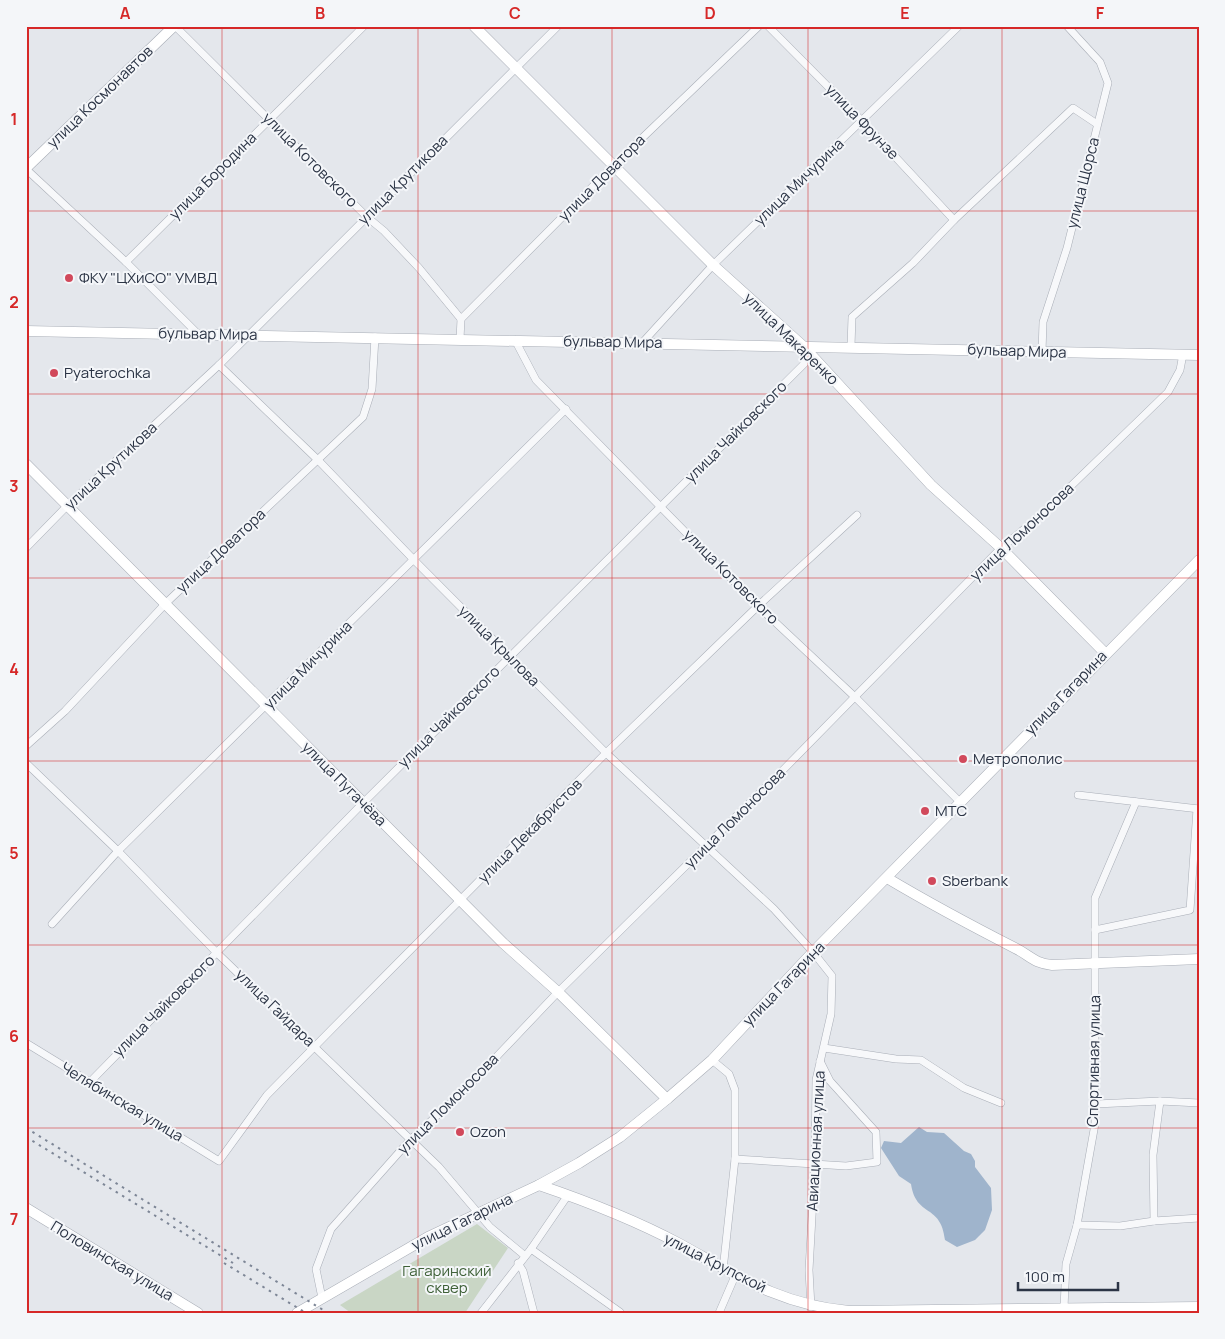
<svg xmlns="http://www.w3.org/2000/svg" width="1225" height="1339" font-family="Manrope,sans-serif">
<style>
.green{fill:#c9d6c5}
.water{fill:#9fb4cc}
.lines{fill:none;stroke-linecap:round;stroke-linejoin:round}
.street-casing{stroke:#a9aeb7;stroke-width:8}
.secondary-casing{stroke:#a9aeb7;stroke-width:11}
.street{stroke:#f7f8fa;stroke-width:7}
.secondary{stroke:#fff;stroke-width:10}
.rail{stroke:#7d8696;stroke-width:2;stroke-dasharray:2.5 5;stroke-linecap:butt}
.grid{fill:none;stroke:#d62828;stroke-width:1;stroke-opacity:0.55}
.poi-dot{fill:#d1495b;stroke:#f4f6f9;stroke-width:2}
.labels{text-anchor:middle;stroke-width:4;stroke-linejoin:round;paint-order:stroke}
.street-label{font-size:15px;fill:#2b3445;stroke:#f4f6f9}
.poi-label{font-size:15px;fill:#2b3445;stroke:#f4f6f9;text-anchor:start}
.park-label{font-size:15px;fill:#3f6138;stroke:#f4f6f9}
.neatline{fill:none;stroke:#d62828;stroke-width:2}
.grid-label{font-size:16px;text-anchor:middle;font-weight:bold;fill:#d62828}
</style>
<rect width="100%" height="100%" fill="#e4e7ec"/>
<polygon class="green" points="477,1224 508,1248 465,1313 351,1313 340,1305"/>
<path class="water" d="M919 1127 927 1132 944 1133 964 1151 971 1154 975 1161V1167L991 1188 992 1210 985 1230 975 1240 957 1247 945 1240C941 1203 916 1218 911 1184L899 1176 881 1148 884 1141 901 1143Z"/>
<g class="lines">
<defs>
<g id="street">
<polyline points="175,26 367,217 384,231 419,268 461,319"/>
<polyline points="558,26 219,365 318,460 414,560 606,753 774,909 813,952 832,976 831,1014 816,1080 815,1163 809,1270 811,1307"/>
<polyline points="768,26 862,121 954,220"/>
<polyline points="26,169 126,262 198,334"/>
<polyline points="126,262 364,26"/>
<polyline points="460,339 461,319 613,166 759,26"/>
<polyline points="515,340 536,380 758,606 855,697 961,803"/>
<polyline points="643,342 713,265 959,26"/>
<polyline points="851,346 852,317 913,263 954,220 1073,108 1097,124"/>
<polyline points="1042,352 1043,322 1067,248 1108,83 1100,62 1067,26"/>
<polyline points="26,548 67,506 219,365"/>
<polyline points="26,746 65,711 166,603 363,417 372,389 375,337"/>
<polyline points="26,763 118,851 217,953 439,1167 490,1227 524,1255"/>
<polyline points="1078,795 1199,809"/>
<polyline points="52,924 118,851 566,409"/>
<polyline points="1095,930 1190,910 1197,809"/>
<polyline points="26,1043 219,1161 267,1095 331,1030 606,753 758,606 857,515"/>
<polyline points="824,1048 896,1059 921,1060 964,1088 1001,1103"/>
<polyline points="712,1060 729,1074 735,1090 735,1159 723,1270"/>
<polyline points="90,1082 363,803 812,356"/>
<polyline points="1160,1101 1153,1155 1154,1221 1199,1218"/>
<polyline points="1096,1104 1160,1101 1199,1103"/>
<polyline points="735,1159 846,1166 877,1162 876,1132 830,1081 820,1061"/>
<polyline points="1077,1225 1120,1226 1154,1221"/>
<polyline points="531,1249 620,1312"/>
<polyline points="518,1263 523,1271 534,1313"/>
<polyline points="322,1298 316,1269 331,1229 410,1140 463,1092 558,992 784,769 1001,548 1040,516 1168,392 1180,370 1183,354"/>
<polyline points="1064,1308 1066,1264 1077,1225 1095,1124 1095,898 1136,802"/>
<polyline points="481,1313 531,1249 568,1195"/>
<polyline points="719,1313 735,1276"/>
</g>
<g id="secondary">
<polyline points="474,26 713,265 803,346 931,485 1001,548 1105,653"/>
<polyline points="26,168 174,26"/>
<polyline points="26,331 1199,355"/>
<polyline points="26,464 503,943 558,992 667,1099"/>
<path d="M887 878C929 903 972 926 1015 948 1031 956 1033 963 1052 965L1199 959"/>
<path d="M539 1185C586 1201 635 1220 680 1244 738 1276 780 1305 849 1311L1199 1307"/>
<polyline points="26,1208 198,1313"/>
<polyline points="297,1313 428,1237 539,1185 579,1163 620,1137 667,1099 712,1060 813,952 1199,560"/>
</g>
</defs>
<use href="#street" class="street-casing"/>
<use href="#secondary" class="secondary-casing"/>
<use href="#street" class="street"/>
<use href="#secondary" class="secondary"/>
<g class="rail">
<polyline points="26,1128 328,1313"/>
<polyline points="26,1137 233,1263"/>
<polyline points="224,1263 306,1313"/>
</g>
</g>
<path class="grid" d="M222 26V1313M418 26V1313M612 26V1313M808 26V1313M1002 26V1313M26 211H1199M26 394H1199M26 578H1199M26 761H1199M26 945H1199M26 1128H1199"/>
<g class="poi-dot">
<circle cx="69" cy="278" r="5"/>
<circle cx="54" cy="373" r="5"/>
<circle cx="963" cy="759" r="5"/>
<circle cx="925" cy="811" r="5"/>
<circle cx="932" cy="881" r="5"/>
<circle cx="460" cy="1132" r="5"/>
</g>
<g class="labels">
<g class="street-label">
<text transform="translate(100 97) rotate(-44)" y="5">улица Космонавтов</text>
<text transform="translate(862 122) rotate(46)" y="5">улица Фрунзе</text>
<text transform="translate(310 160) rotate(45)" y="5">улица Котовского</text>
<text transform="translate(213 176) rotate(-45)" y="5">улица Бородина</text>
<text transform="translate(602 178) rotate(-45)" y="5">улица Доватора</text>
<text transform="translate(403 180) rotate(-45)" y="5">улица Крутикова</text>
<text transform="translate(799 182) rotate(-44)" y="5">улица Мичурина</text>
<text transform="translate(1083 183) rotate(-76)" y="5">улица Щорса</text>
<text transform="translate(208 334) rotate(1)" y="5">бульвар Мира</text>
<text transform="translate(791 339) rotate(44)" y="5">улица Макаренко</text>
<text transform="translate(613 342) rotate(1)" y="5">бульвар Мира</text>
<text transform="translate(1017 351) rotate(2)" y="5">бульвар Мира</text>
<text transform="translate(736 432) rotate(-45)" y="5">улица Чайковского</text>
<text transform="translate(111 466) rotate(-43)" y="5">улица Крутикова</text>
<text transform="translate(1022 532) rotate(-43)" y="5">улица Ломоносова</text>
<text transform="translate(221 551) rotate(-43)" y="5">улица Доватора</text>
<text transform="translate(731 577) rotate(45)" y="5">улица Котовского</text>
<text transform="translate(499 646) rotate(45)" y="5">улица Крылова</text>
<text transform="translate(308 665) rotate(-45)" y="5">улица Мичурина</text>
<text transform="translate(1066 693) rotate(-46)" y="5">улица Гагарина</text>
<text transform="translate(449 717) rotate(-45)" y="5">улица Чайковского</text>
<text transform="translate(344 784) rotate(45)" y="5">улица Пугачёва</text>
<text transform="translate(735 818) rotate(-45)" y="5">улица Ломоносова</text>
<text transform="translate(530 831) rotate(-45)" y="5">улица Декабристов</text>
<text transform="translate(784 984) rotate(-46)" y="5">улица Гагарина</text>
<text transform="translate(164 1006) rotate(-45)" y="5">улица Чайковского</text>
<text transform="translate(275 1008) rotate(44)" y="5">улица Гайдара</text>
<text transform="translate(1094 1061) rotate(-89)" y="5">Спортивная улица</text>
<text transform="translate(122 1102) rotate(31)" y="5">Челябинская улица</text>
<text transform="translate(448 1104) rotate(-45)" y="5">улица Ломоносова</text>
<text transform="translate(816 1141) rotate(-87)" y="5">Авиационная улица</text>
<text transform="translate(462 1222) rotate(-26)" y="5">улица Гагарина</text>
<text transform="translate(112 1261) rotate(31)" y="5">Половинская улица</text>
<text transform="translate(715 1263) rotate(27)" y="5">улица Крупской</text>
</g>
<g class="poi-label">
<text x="79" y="283">ФКУ "ЦХиСО" УМВД</text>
<text x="64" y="378">Pyaterochka</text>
<text x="973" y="764">Метрополис</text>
<text x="935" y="816">МТС</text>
<text x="942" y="886">Sberbank</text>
<text x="470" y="1137">Ozon</text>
</g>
<g class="park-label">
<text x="447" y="1276">Гагаринский<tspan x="447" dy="17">сквер</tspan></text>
</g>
</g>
<rect width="1225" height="1339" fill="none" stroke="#f4f6f9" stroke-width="55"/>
<path d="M1018 1282v8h100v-8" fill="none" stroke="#2b3445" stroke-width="2.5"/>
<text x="1025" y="1282" font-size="15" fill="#2b3445" stroke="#f4f6f9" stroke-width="4" paint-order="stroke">100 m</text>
<rect x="28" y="28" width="1170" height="1284" class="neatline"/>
<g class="grid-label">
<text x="125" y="19">A</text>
<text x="320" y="19">B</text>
<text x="515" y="19">C</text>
<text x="710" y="19">D</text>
<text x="905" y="19">E</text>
<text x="1100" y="19">F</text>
<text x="14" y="125">1</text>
<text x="14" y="308">2</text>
<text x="14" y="492">3</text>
<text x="14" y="675">4</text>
<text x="14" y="859">5</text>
<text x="14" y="1042">6</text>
<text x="14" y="1225">7</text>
</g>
</svg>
